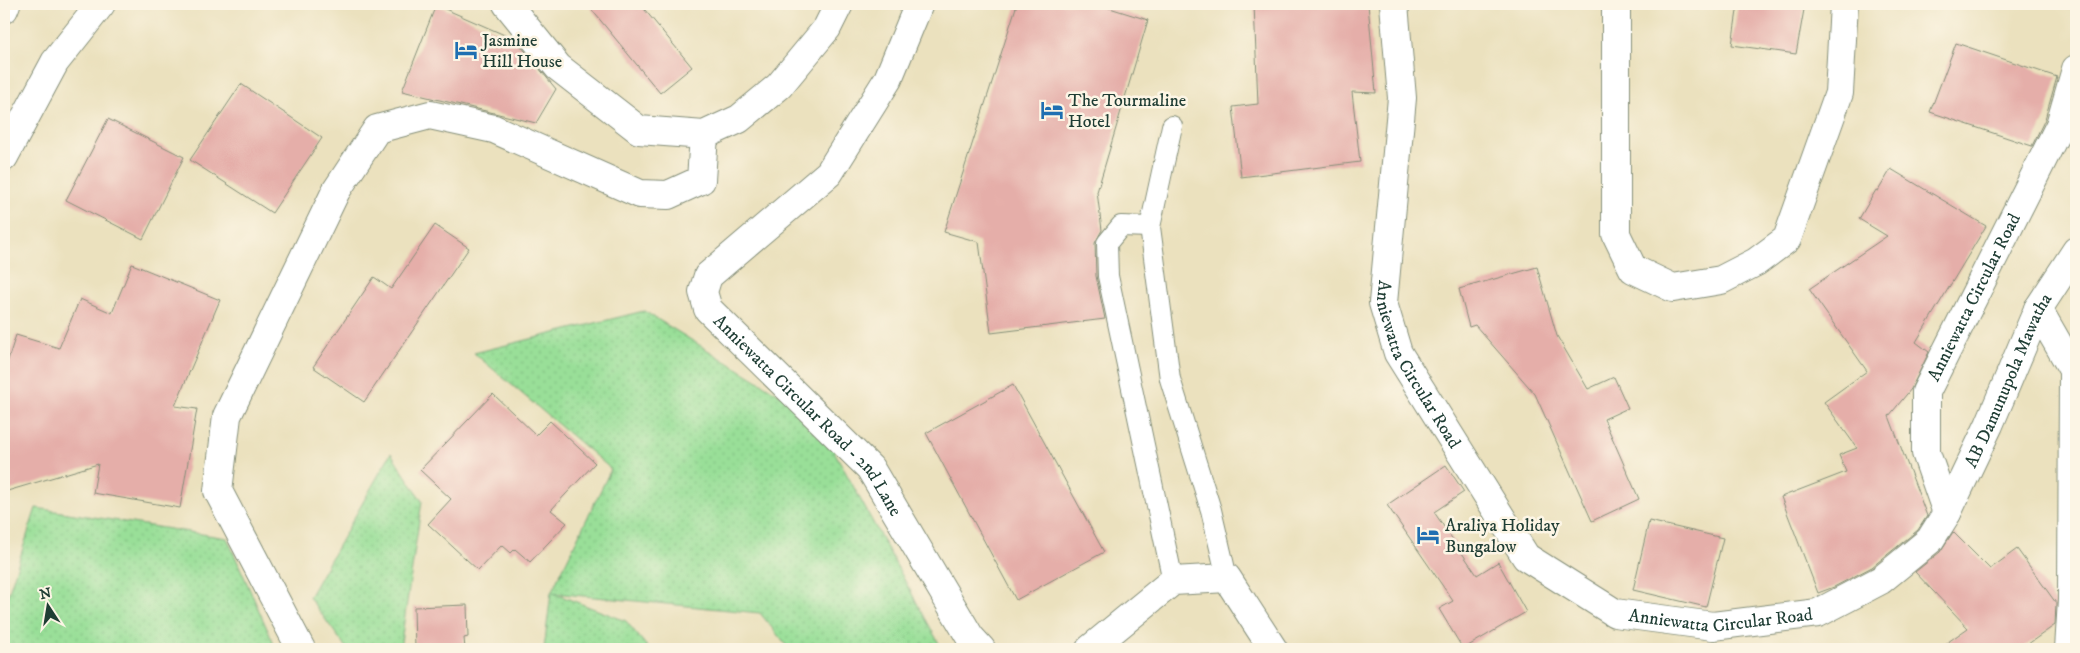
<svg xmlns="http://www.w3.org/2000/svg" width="2080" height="653" font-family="'IM FELL DW Pica',serif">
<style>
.grass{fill:url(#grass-dots);stroke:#5c8e66}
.building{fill:#e5aea9}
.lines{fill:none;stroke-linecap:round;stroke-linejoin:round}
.service-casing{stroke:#858f79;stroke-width:22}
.minor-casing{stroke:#858f79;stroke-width:30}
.tertiary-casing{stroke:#858f79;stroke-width:30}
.service{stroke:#fff;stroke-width:20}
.minor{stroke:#fff;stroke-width:28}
.tertiary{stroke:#fff;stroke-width:28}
.labels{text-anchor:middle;stroke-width:5;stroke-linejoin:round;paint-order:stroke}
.poi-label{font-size:18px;fill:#1f3d34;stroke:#fcf5e5;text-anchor:start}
.street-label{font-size:18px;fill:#1f3d34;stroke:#fcf5e5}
</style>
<defs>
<pattern id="grass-dots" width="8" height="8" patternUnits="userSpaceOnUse" patternTransform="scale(1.25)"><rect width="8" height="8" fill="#99df98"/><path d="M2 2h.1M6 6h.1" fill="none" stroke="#83c084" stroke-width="1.8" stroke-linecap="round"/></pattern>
</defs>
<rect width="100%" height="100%" fill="#fcf5e5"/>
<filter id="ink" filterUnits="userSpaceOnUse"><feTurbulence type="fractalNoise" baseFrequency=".02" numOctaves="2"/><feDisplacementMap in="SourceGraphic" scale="10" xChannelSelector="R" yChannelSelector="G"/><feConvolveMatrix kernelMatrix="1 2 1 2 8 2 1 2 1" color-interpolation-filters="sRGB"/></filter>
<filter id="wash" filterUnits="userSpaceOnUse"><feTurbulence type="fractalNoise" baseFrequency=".0096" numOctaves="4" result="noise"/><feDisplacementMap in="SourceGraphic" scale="20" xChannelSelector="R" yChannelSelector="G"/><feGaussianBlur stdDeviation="1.12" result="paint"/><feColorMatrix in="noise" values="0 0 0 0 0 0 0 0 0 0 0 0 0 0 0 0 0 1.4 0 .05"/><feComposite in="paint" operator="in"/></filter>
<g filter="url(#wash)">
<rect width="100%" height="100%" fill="#ebe1be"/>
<g class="grass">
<polygon points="644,311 815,416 942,649 789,649 760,613 553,593 626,621 649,649 544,649 551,593 611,469 474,353"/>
<polygon points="391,453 422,501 400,649 347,649 309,597"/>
<polygon points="36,508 227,538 276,649 4,649 4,607"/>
</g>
<g id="blocks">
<g class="building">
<polygon points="587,4 640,4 692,67 660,93"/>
<polygon points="1017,4 1097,4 1148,20 1097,192 1102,230 1095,243 1096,276 1105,319 991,333 979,242 944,232"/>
<polygon points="1254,4 1368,4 1376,93 1352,92 1360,162 1241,177 1233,107 1258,104"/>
<polygon points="1738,4 1805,4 1796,54 1732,45"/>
<polygon points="436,5 516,40 556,89 536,123 402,91"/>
<polygon points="1956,43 2057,77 2045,119 2032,146 1930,112"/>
<polygon points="241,84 322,138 272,213 190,160"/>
<polygon points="108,119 184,157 143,239 66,200"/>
<polygon points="1891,169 1986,226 1916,342 1929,352 1911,389 1889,416 1927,516 1918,530 1872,567 1834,587 1818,593 1781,497 1846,472 1839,455 1857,448 1824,402 1867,371 1809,289 1887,236 1859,219 1876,190 1878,191"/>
<polygon points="435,225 469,248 364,402 313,367 374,277 391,289"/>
<polygon points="132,264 220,300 175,406 197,409 180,508 93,493 98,464 4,492 4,372 16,335 59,348 80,299 112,313"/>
<polygon points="1537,267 1557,336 1588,389 1614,377 1628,408 1604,419 1639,499 1592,521 1535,394 1475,325 1469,327 1459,289"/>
<polygon points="1013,385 1104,552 1016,600 926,433"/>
<polygon points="493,394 536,435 550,421 595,463 551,510 567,523 530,562 515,549 511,553 502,545 478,570 428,524 451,499 420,470"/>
<polygon points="1446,465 1464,492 1434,512 1477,575 1498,562 1526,612 1463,649 1439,609 1453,601 1387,505"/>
<polygon points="1649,521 1723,538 1706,607 1633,590"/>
<polygon points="1953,532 1990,569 2017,549 2056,603 2055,625 2021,649 1938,649 1968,628 1915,572 1940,552"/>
<polygon points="467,605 468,637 464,638 465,649 415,649 414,607"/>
</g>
</g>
</g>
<g filter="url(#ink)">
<use href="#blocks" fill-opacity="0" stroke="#858f79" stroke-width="1"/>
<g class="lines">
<defs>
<g id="service">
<polyline points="1172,126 1150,227 1170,379 1211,510 1227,578"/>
<polyline points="1150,227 1121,226 1107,243 1108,276 1173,581"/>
</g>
<g id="minor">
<polyline points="507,4 558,67 639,130 704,135 739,119 779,86 827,28 839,4"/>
<path id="s1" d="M919 4 888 79 829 173 708 276 703 292 708 309 870 468 970 637 981 649"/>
<path id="s2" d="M1394 4 1402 98 1383 303 1398 353 1526 557 1615 613 1713 626 1818 613 1881 580 1930 540 1947 513 1926 453V392L2060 125 2076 69"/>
<polyline points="1616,4 1616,234 1633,269 1673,288 1721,280 1756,262 1787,239 1839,93 1844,4"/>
<polyline points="4,157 55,62 101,4"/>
<polyline points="2038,309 2073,370 2072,600 2069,649"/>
<path id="s3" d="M1947 513 1989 425 2038 309 2076 251"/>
<polyline points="301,649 218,491 227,416 336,191 377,129 430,115 494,129 640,194 668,195 701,180 704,135"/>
<polyline points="1090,649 1173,581 1227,578 1273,649"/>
</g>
<polyline id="tertiary" points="4,9 6,4"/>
</defs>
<use href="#service" class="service-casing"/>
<use href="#minor" class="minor-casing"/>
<use href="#tertiary" class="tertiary-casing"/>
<use href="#service" class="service"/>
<use href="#minor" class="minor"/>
<use href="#tertiary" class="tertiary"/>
</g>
</g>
<defs>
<symbol id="hotel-bare" viewBox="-9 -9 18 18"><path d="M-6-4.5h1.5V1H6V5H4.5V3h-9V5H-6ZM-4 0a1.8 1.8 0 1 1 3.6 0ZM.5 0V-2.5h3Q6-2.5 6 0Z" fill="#1f6fb2" stroke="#fcf5e5" stroke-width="2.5" paint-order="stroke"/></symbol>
</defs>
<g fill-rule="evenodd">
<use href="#hotel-bare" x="450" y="34" width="32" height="32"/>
<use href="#hotel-bare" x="1036" y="94" width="32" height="32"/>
<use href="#hotel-bare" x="1412" y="519" width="32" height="32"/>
</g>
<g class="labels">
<g class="poi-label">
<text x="482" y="46">Jasmine<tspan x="482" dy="21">Hill House</tspan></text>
<text x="1068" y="106">The Tourmaline<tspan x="1068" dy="21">Hotel</tspan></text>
<text x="1445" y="531">Araliya Holiday<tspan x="1445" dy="21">Bungalow</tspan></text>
</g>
<g class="street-label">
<text dy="6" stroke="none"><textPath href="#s2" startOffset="1300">Anniewatta Circular Road</textPath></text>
<text dy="6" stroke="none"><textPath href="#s2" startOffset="370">Anniewatta Circular Road</textPath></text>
<text dy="6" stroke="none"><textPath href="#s3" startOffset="146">AB Damunupola Mawatha</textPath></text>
<text dy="6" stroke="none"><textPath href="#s1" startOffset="532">Anniewatta Circular Road - 2nd Lane</textPath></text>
<text dy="6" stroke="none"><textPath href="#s2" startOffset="805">Anniewatta Circular Road</textPath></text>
</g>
</g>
<rect width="2080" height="653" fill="none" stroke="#fcf5e5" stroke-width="20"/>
<g transform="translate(48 606) rotate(348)" stroke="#fcf5e5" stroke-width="4" paint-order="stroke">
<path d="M0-4L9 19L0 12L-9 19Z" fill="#1f3d34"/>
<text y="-8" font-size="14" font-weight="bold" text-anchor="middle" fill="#1f3d34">N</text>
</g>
</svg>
